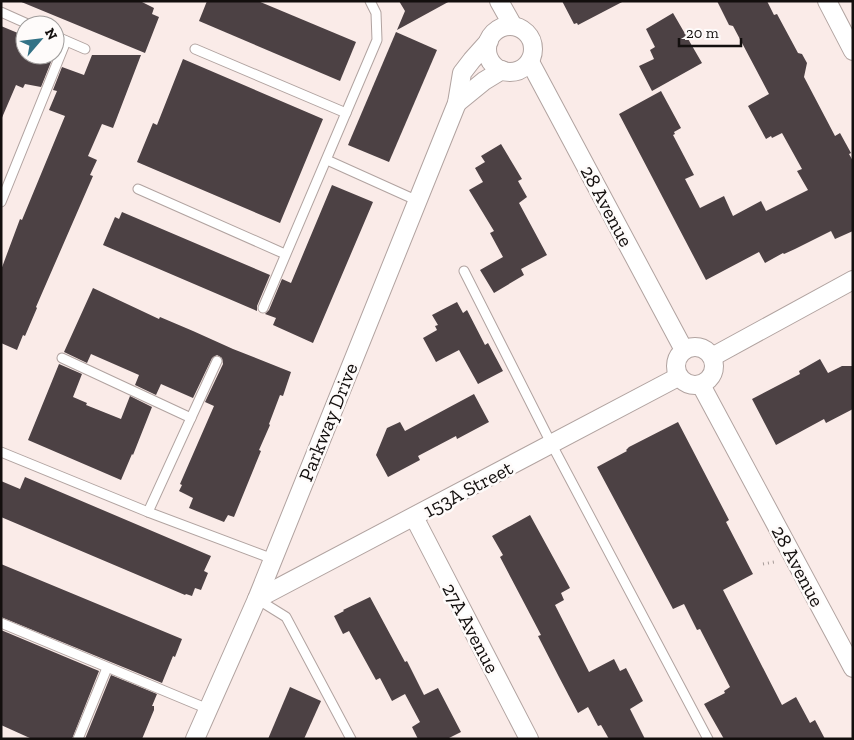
<svg xmlns="http://www.w3.org/2000/svg" width="854" height="740" font-family="'Zilla Slab',serif">
<style>
.building{fill:#4c4144}
.lines{fill:none;stroke-linecap:round;stroke-linejoin:round}
.service-casing{stroke:#b1a3a0;stroke-width:11}
.minor-casing{stroke:#b1a3a0;stroke-width:20}
.path{stroke:#a79c99;stroke-width:3;stroke-dasharray:1 4;stroke-linecap:butt}
.service{stroke:#fff;stroke-width:9}
.minor{stroke:#fff;stroke-width:18}
.labels{text-anchor:middle;stroke-width:5;stroke-linejoin:round;paint-order:stroke}
.street-label{font-size:20px;fill:#130f0e;stroke:#fefbfa}
</style>
<rect width="100%" height="100%" fill="#faebe8"/>
<g class="building">
<polygon points="19,1 140,1 154,8 152,14 159,17 145,53"/>
<polygon points="207,1 258,1 356,42 340,81 199,21"/>
<polygon points="399,1 450,1 397,30 405,11"/>
<polygon points="562,1 624,1 578,25 577,23 574,24"/>
<polygon points="717,1 767,1 774,15 777,14 798,53 802,54 807,63 804,77 835,136 840,133 851,153 849,154 853,161 853,231 835,239 831,231 795,249 784,254 783,253 765,263 759,252 706,280 619,114 661,91 681,128 674,132 675,134 673,135 694,175 685,179 700,208 724,196 733,216 761,201 766,211 808,190 797,171 802,169 782,133 772,138 771,136 766,139 748,106 769,94 733,26 729,25"/>
<polygon points="673,13 702,63 652,91 639,66 654,59 650,50 655,47 646,29"/>
<polygon points="1,26 25,36 25,55 49,55 46,61 51,62 41,87 25,84 23,88 16,85 1,120"/>
<polygon points="396,32 437,50 389,162 348,145"/>
<polygon points="92,55 141,55 113,128 102,124 88,156 97,160 90,175 93,176 36,307 37,308 25,336 23,335 17,350 1,343 1,270 20,219 22,220 65,116 49,110 57,91 53,90 62,67 84,75"/>
<polygon points="183,59 323,119 280,223 137,162 153,123 157,125"/>
<polygon points="501,144 522,179 518,181 527,197 519,203 547,255 521,269 524,275 494,293 480,270 503,257 490,233 494,231 469,190 483,182 475,168 485,162 481,156"/>
<polygon points="332,185 373,202 313,343 273,325 276,318 265,314 269,310 282,279 291,283"/>
<polygon points="122,212 270,275 257,306 257,311 103,245 115,217 119,219"/>
<polygon points="93,288 159,319 160,317 193,331 233,349 291,372 283,396 280,395 269,424 270,425 259,450 261,451 234,517 228,515 224,522 189,508 193,498 179,491 182,485 180,484 214,406 205,402 223,364 222,358 217,355 212,358 193,398 161,384 156,395 135,385 139,375 91,354 87,363 64,352"/>
<polygon points="457,302 463,313 467,310 485,345 488,343 503,371 478,384 459,350 436,362 423,338 437,330 435,326 438,325 432,315"/>
<polygon points="820,359 828,373 842,366 853,366 853,409 826,423 824,419 776,445 752,399 800,374 799,371"/>
<polygon points="59,364 82,374 73,397 87,403 86,405 121,419 130,396 152,407 133,455 132,454 121,480 28,440"/>
<polygon points="474,394 489,422 457,439 456,436 418,456 420,460 388,477 376,455 387,428 400,422 405,431"/>
<polygon points="678,422 729,520 726,522 753,574 723,590 782,705 796,697 810,723 815,720 825,739 724,739 704,704 725,693 724,691 730,687 700,629 697,630 684,604 673,609 597,467 627,451 626,450 629,447"/>
<polygon points="25,477 211,556 204,571 208,573 201,590 195,588 192,596 186,594 185,595 1,517 1,481 20,489"/>
<polygon points="530,515 570,588 561,593 564,600 555,605 589,672 614,659 620,671 626,668 643,701 630,709 645,739 609,739 601,725 598,726 588,707 578,713 559,677 538,636 541,635 500,557 503,555 492,536"/>
<polygon points="1,564 182,639 175,657 173,656 162,683 1,617"/>
<polygon points="370,597 405,662 407,661 424,695 438,688 461,732 447,739 418,739 412,727 420,722 405,694 392,701 380,678 376,680 349,631 343,634 334,616 344,611 343,610"/>
<polygon points="1,630 99,671 72,739 32,739 1,725"/>
<polygon points="111,675 157,694 152,706 154,706 154,710 142,739 85,739"/>
<polygon points="290,687 321,701 304,739 268,739"/>
</g>
<g class="lines">
<defs>
<g id="service">
<polyline points="1,12 30,25"/>
<polyline points="55,36 85,49"/>
<polyline points="195,49 346,113"/>
<polyline points="327,160 418,201"/>
<polyline points="138,189 285,254"/>
<polyline points="1,202 66,41"/>
<polyline points="464,271 552,445 708,739"/>
<polyline points="263,308 377,40 376,13 370,1"/>
<polyline points="62,358 191,418"/>
<polyline points="1,452 148,512 273,559"/>
<polyline points="148,512 217,361"/>
<polyline points="257,599 286,617 351,739"/>
<polyline points="1,623 208,709"/>
<polyline points="78,739 107,668"/>
</g>
<g id="minor">
<polyline points="499,1 513,26"/>
<polyline points="827,1 853,51"/>
<circle cx="510" cy="49" r="23"/>
<polyline points="530,62 684,350"/>
<polyline points="457,103 484,81 502,70"/>
<circle cx="695" cy="366" r="19"/>
<polyline points="712,357 853,280"/>
<polyline points="701,385 853,668"/>
<polyline points="414,517 529,739"/>
<polyline points="257,599 678,377"/>
<polyline points="195,739 257,599 457,103 462,73 472,60 489,41"/>
</g>
</defs>
<use href="#service" class="service-casing"/>
<use href="#minor" class="minor-casing"/>
<polyline class="path" points="763,564 774,562"/>
<use href="#service" class="service"/>
<use href="#minor" class="minor"/>
</g>
<g class="labels">
<g class="street-label">
<text transform="translate(607 206) rotate(62)" y="7">28 Avenue</text>
<text transform="translate(328 422) rotate(-68)" y="7">Parkway Drive</text>
<text transform="translate(468 489) rotate(-28)" y="7">153A Street</text>
<text transform="translate(798 566) rotate(62)" y="7">28 Avenue</text>
<text transform="translate(471 628) rotate(62)" y="7">27A Avenue</text>
</g>
</g>
<rect width="854" height="740" fill="none" stroke="#130f0e" stroke-width="5"/>
<g transform="translate(40 40) rotate(62)"><circle r="24" fill="#fefbfa" stroke="#a09d9c"/>
<path d="M0-4L9 19L0 12L-9 19Z" fill="#337286"/>
<text y="-8" font-size="14" font-weight="bold" text-anchor="middle" fill="#130f0e">N</text>
</g>
<path d="M679 38v8h62v-8" fill="none" stroke="#130f0e" stroke-width="2.5"/>
<text x="686" y="38" font-size="15" fill="#130f0e" stroke="#fefbfa" stroke-width="4" paint-order="stroke">20 m</text>
</svg>
